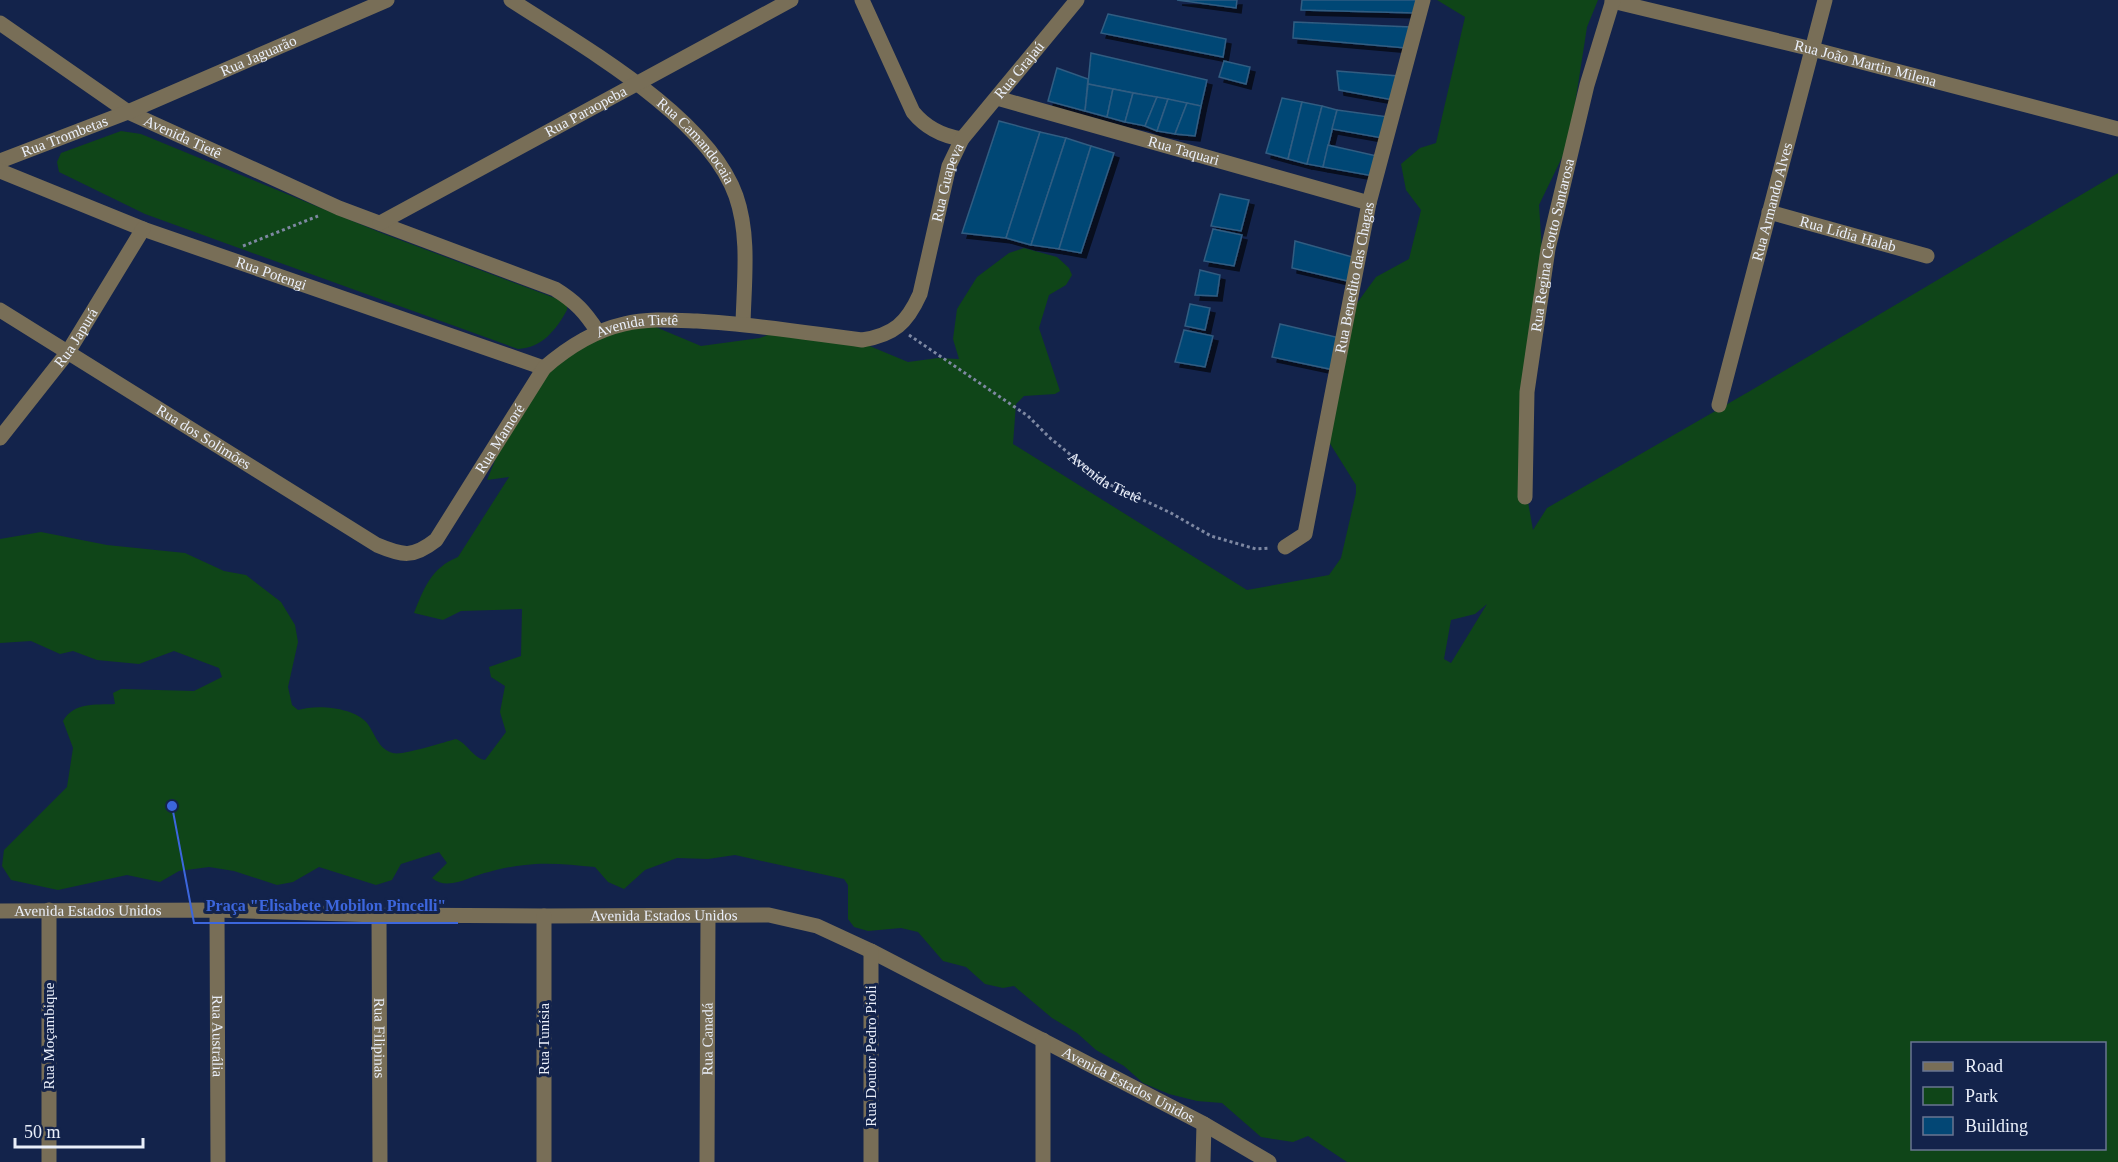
<svg xmlns="http://www.w3.org/2000/svg" width="2118" height="1162" font-family="'Times New Roman',serif">
<style>
.green{fill:#0f4518;fill-rule:evenodd}
.building{fill:#034775;stroke:#305d82;stroke-width:1.5;filter:url(#shadow)}
.lines{fill:none;stroke-linecap:round;stroke-linejoin:round}
.path{stroke:#7e88a2;stroke-width:3;stroke-dasharray:3 3;stroke-linecap:butt}
.minor{stroke:#786e57;stroke-width:15}
.labels{text-anchor:middle;stroke-width:6;stroke-linejoin:round;paint-order:stroke}
.street-label{font-size:15px;fill:#eaeffa;stroke:#13234b}
.leader{fill:none;stroke:#3c66dd;stroke-width:2}
.callout-dot{fill:#3c66dd;stroke:#13234b;stroke-width:2}
.callout-label{font-size:16px;text-anchor:middle;font-weight:bold;fill:#3c66dd;stroke:#13234b;stroke-width:6;stroke-linejoin:round;paint-order:stroke}
</style>
<defs>
<filter id="shadow"><feDropShadow dx="5" dy="5" stdDeviation="0" flood-color="#0009"/></filter>
</defs>
<rect width="100%" height="100%" fill="#13234b"/>
<g class="green">
<path d="M1437 0H1598L1587 27 1569 143 1539 205 1542 251 1525 485 1533 530 1547 508 1750 391 2118 173V1162H1347L1308 1136 1293 1142 1261 1137 1222 1103 1197 1101 1169 1094 1143 1083 1124 1066 1096 1050 1077 1033 1052 1018 1014 986 1003 988 985 984 966 967 943 961 918 932 901 928 868 931 854 927 848 919V885L844 879 735 855 708 859 677 858 645 870 624 889 608 882 595 867C572 865 548 862 525 865 513 866 500 869 489 872 472 875 448 892 432 878L447 863 439 852 401 864 392 880 376 885 319 867 293 882 277 885 234 871 209 867 179 871 160 882 127 875 58 890 11 880 2 866 4 850 67 787 73 748 63 721C74 702 95 705 115 704L113 693 121 689 194 691 222 677 219 668 174 651 139 664 97 660 73 651 60 654 31 641 0 643V539L41 532 107 545 185 553 224 571 246 575 281 602 295 625 298 642 288 687 292 705 298 710C316 704 354 707 367 723 376 735 378 749 393 753 402 756 444 742 456 739 468 744 473 758 485 760L506 732 500 712 505 686 491 677 489 667 521 656 522 609 461 611 443 620 414 613C424 588 431 568 458 557L509 477 487 480 510 424 541 377 589 342 646 323 701 346 760 338 787 327 848 337 908 362 938 358 959 359 953 339 957 309 977 277 1009 253 1024 248 1057 257 1069 268 1072 275 1066 285 1049 295 1039 328 1060 391 1055 394 1024 396 1016 404 1013 444 1247 590 1329 575 1341 558 1356 493V485L1329 442 1349 314 1376 277 1409 259 1421 210 1406 190 1401 164 1420 148 1436 143 1465 17ZM1487 604 1451 663 1444 659 1451 620 1475 614ZM1912 1044H2104V1148H1912Z"/>
<path d="M121 131 141 134 384 234 563 301 567 305V310C556 330 542 348 518 349L145 214 59 172 57 162 61 153Z"/>
</g>
<g class="building">
<polygon points="1177,0 1237,0 1236,8"/>
<polygon points="1302,0 1420,0 1416,13 1301,10"/>
<polygon points="1108,14 1226,39 1223,57 1101,33"/>
<polygon points="1294,22 1411,27 1406,48 1293,38"/>
<polygon points="1091,53 1207,80 1201,106 1088,84"/>
<polygon points="1224,61 1250,67 1246,84 1219,77"/>
<polygon points="1057,68 1088,79 1085,111 1048,101"/>
<polygon points="1337,71 1399,76 1393,100 1339,90"/>
<polygon points="1088,84 1113,89 1107,117 1085,111"/>
<polygon points="1113,89 1133,93 1125,122 1107,117"/>
<polygon points="1133,93 1157,97 1145,126 1125,122"/>
<polygon points="1157,97 1168,99 1157,131 1145,126"/>
<polygon points="1282,98 1302,102 1288,159 1266,153"/>
<polygon points="1168,99 1187,103 1175,134 1157,131"/>
<polygon points="1302,102 1322,106 1307,164 1288,159"/>
<polygon points="1187,103 1201,106 1195,136 1175,134"/>
<polygon points="1322,106 1337,110 1323,167 1307,164"/>
<polygon points="1337,110 1389,117 1382,138 1332,129"/>
<polygon points="999,121 1040,132 1006,238 962,233"/>
<polygon points="1040,132 1066,138 1031,245 1006,238"/>
<polygon points="1066,138 1091,146 1059,249 1031,245"/>
<polygon points="1328,145 1377,156 1373,176 1323,167"/>
<polygon points="1091,146 1114,153 1081,253 1059,249"/>
<polygon points="1220,194 1249,200 1241,231 1211,226"/>
<polygon points="1213,229 1242,235 1234,266 1204,261"/>
<polygon points="1295,241 1356,258 1352,282 1292,268"/>
<polygon points="1200,270 1220,275 1217,296 1195,295"/>
<polygon points="1190,304 1210,308 1205,330 1185,326"/>
<polygon points="1280,324 1340,338 1334,370 1272,357"/>
<polygon points="1184,330 1213,336 1205,367 1175,362"/>
</g>
<g class="lines">
<g class="path">
<polyline points="243,246 318,216"/>
<path id="s1" d="M909 335 1028 416 1050 438 1104 482 1171 513 1211 536 1256 549 1270 548"/>
</g>
<g class="minor">
<path id="s2" d="M511 0C580 45 708 116 736 196 750 236 744 282 743 324"/>
<path d="M862 0 913 112C926 128 942 136 962 139"/>
<path id="s3" d="M1612 1 1812 49 2118 129"/>
<path id="s4" d="M0 23 128 112 339 208 555 289C576 302 585 312 598 332"/>
<path id="s5" d="M997 98 1369 203"/>
<path id="s6" d="M0 161 128 112 387 0"/>
<path id="s7" d="M0 171 143 229 544 368"/>
<path id="s8" d="M1769 212 1927 256"/>
<path id="s9" d="M380 223 791 0"/>
<path id="s10" d="M0 310 377 545C403 556 413 558 436 540L544 368C568 347 593 331 624 324 648 318 673 320 697 321 753 324 807 333 862 340 894 335 907 323 920 294L949 166 962 139 1077 0"/>
<path id="s11" d="M1719 405 1825 0"/>
<path id="s12" d="M0 438 68 352 143 229"/>
<path id="s13" d="M1525 497 1527 392 1548 249 1587 85 1613 0"/>
<path id="s14" d="M1285 547 1305 534 1369 203 1423 0"/>
<path id="s15" d="M217 910 218 1162"/>
<path id="s16" d="M0 911 217 910 379 915 544 916 769 915 817 926 871 951 1204 1124 1269 1162"/>
<path id="s17" d="M379 915 380 1162"/>
<polyline points="544,916 544,1162"/>
<polyline points="871,951 871,1162"/>
<polyline points="49,1162 49,910"/>
<path id="s18" d="M707 1162 708 916"/>
<polyline points="1043,1162 1043,1040"/>
<polyline points="1203,1162 1204,1124"/>
</g>
</g>
<g class="labels">
<g class="street-label">
<text dy="5" stroke="none"><textPath href="#s6" startOffset="279">Rua Jaguarão</textPath></text>
<text dy="5" stroke="none"><textPath href="#s3" startOffset="261">Rua João Martin Milena</textPath></text>
<text dy="5" stroke="none"><textPath href="#s10" startOffset="1372">Rua Grajaú</textPath></text>
<text dy="5" stroke="none"><textPath href="#s9" startOffset="234">Rua Paraopeba</textPath></text>
<text dy="5" stroke="none"><textPath href="#s4" startOffset="216">Avenida Tietê</textPath></text>
<text dy="5" stroke="none"><textPath href="#s6" startOffset="69">Rua Trombetas</textPath></text>
<text dy="5" stroke="none"><textPath href="#s2" startOffset="234">Rua Camandocaia</textPath></text>
<text dy="5" stroke="none"><textPath href="#s5" startOffset="194">Rua Taquari</textPath></text>
<text dy="5" stroke="none"><textPath href="#s10" startOffset="1236">Rua Guapeva</textPath></text>
<text dy="5" stroke="none"><textPath href="#s11" startOffset="210">Rua Armando Alves</textPath></text>
<text dy="5" stroke="none"><textPath href="#s8" startOffset="82">Rua Lídia Halab</textPath></text>
<text dy="5" stroke="none"><textPath href="#s13" startOffset="254">Rua Regina Ceotto Santarosa</textPath></text>
<text dy="5" stroke="none"><textPath href="#s7" startOffset="290">Rua Potengi</textPath></text>
<text dy="5" stroke="none"><textPath href="#s14" startOffset="285">Rua Benedito das Chagas</textPath></text>
<text dy="5" stroke="none"><textPath href="#s10" startOffset="816">Avenida Tietê</textPath></text>
<text dy="5" stroke="none"><textPath href="#s12" startOffset="126">Rua Japurá</textPath></text>
<text dy="5" stroke="none"><textPath href="#s10" startOffset="240">Rua dos Solimões</textPath></text>
<text dy="5" stroke="none"><textPath href="#s10" startOffset="628">Rua Mamoré</textPath></text>
<text dy="5" stroke="none"><textPath href="#s1" startOffset="243">Avenida Tietê</textPath></text>
<text dy="5" stroke="none"><textPath href="#s16" startOffset="88">Avenida Estados Unidos</textPath></text>
<text dy="5" stroke="none"><textPath href="#s16" startOffset="664">Avenida Estados Unidos</textPath></text>
<text transform="translate(49 1036) rotate(-90)" y="5">Rua Moçambique</text>
<text dy="5" stroke="none"><textPath href="#s15" startOffset="126">Rua Austrália</textPath></text>
<text dy="5" stroke="none"><textPath href="#s17" startOffset="123">Rua Filipinas</textPath></text>
<text transform="translate(544 1039) rotate(-90)" y="5">Rua Tunísia</text>
<text dy="5" stroke="none"><textPath href="#s18" startOffset="123">Rua Canadá</textPath></text>
<text transform="translate(871 1056) rotate(-90)" y="5">Rua Doutor Pedro Pioli</text>
<text dy="5" stroke="none"><textPath href="#s16" startOffset="1168">Avenida Estados Unidos</textPath></text>
</g>
</g>
<path class="leader" d="M172 806L194 923H458"/>
<circle class="callout-dot" cx="172" cy="806" r="6"/>
<g class="callout-label">
<text x="326" y="911">Praça "Elisabete Mobilon Pincelli"</text>
</g>
<rect x="1911" y="1042" width="195" height="108" fill="#13234b" stroke="#697591" stroke-width="1.5"/>
<rect x="1923" y="1062" width="30" height="9" fill="#786e57" stroke="#697591" stroke-width="1.5"/>
<text x="1965" y="1072" font-size="18" fill="#eaeffa">Road</text>
<rect x="1923" y="1087" width="30" height="18" fill="#0f4518" stroke="#697591" stroke-width="1.5"/>
<text x="1965" y="1102" font-size="18" fill="#eaeffa">Park</text>
<rect x="1923" y="1117" width="30" height="18" fill="#034775" stroke="#697591" stroke-width="1.5"/>
<text x="1965" y="1132" font-size="18" fill="#eaeffa">Building</text>
<path d="M15 1138v9h128v-9" fill="none" stroke="#eaeffa" stroke-width="3"/>
<text x="24" y="1138" font-size="18" fill="#eaeffa" stroke="#13234b" stroke-width="4.5" paint-order="stroke">50 m</text>
</svg>
